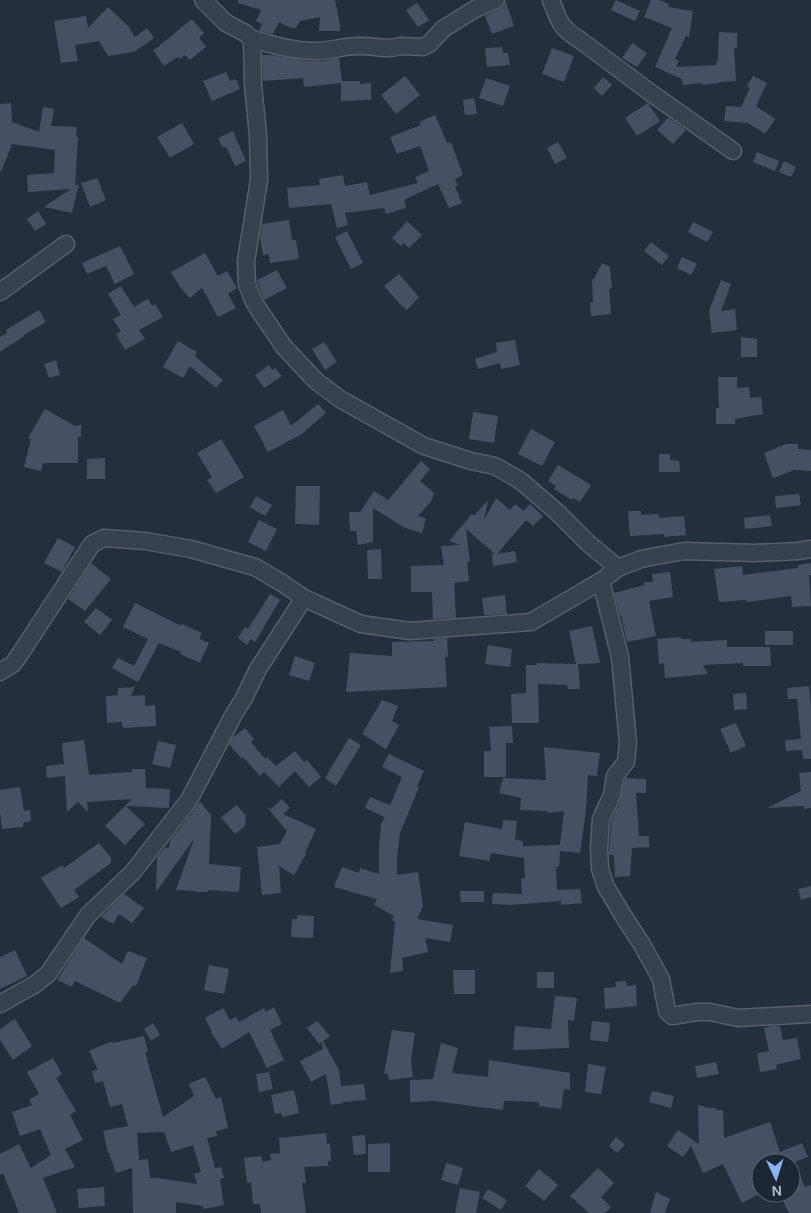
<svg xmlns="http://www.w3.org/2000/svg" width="811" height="1213" font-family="Helvetica,sans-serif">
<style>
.building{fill:#455162;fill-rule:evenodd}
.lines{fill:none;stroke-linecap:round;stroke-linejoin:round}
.minor-casing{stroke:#565f6c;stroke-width:19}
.minor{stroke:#38414e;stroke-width:16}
</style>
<rect width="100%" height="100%" fill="#242f3e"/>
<g class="building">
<polygon points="238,0 335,0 340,25 340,31 319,31 320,17 300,21 296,28 291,28 279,22 273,34 259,31 262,24 256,21 261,10 238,3"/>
<polygon points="616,0 640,11 635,21 611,10"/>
<polygon points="651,0 659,0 669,4 668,7 693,11 689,37 686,36 675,59 679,61 676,67 717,65 716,61 718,61 719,32 737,33 737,48 734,48 736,81 718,82 719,83 702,85 702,83 683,85 682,79 655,67 672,28 644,17"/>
<polygon points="506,2 514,26 492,34 485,16 500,9 504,6"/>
<polygon points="417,3 429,20 418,27 406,10"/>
<polygon points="108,7 128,26 135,37 147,28 154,38 134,52 108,56 99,41 75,45 78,61 61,63 54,21 86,16 88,28"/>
<polygon points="192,19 204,33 199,38 206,47 190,60 185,55 180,59 178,57 164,66 153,50 160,46 160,45"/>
<polygon points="632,43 647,53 637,67 622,58"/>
<polygon points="502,47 503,53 508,53 510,65 487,67 485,48"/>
<polygon points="552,48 574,56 564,82 542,74"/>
<polygon points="262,55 271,55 307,61 322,61 339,58 342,81 360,81 360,84 371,83 371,100 341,101 341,83 304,87 303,78 263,81"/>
<polygon points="226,72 230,81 236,79 240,89 212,101 203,81"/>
<polygon points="405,76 420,95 396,114 381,95"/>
<polygon points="753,76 767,83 756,106 775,119 765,134 748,123 724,121 726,106 741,107 750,88 747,86"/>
<polygon points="603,77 612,85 602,96 594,88"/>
<polygon points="486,78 510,86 503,106 479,98"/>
<polygon points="474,98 477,114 465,115 463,100"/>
<polygon points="11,103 12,122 39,132 43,107 54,109 51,126 77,127 76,137 78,137 75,186 79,184 72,213 44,207 71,189 28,192 27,175 54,173 55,150 12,144 1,172 0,171 0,104"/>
<polygon points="648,103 660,121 637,136 625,118"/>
<polygon points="435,115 447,143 451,142 463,175 455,179 458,186 455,187 462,203 449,208 438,184 404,200 406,208 386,214 384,208 345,213 348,225 337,228 331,204 289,208 287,188 320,185 319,179 343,175 345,186 367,182 370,195 418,183 415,177 429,171 420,146 397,154 390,137 421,125 419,122"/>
<polygon points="668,118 686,130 673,144 657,130"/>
<polygon points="182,123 194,144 170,158 157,137"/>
<polygon points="233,131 246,161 235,166 226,147 223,148 218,138"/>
<polygon points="558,142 567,158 555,164 547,148"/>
<polygon points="757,152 779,161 775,171 753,162"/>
<polygon points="784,161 796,167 791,177 779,172"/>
<polygon points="97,178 106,200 90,207 81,183"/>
<polygon points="38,211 46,224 35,231 27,219"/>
<polygon points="289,220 292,240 296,240 299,259 270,263 269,254 263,255 260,238 262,224"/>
<polygon points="407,221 422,235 409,248 404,243 401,246 392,238"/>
<polygon points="693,222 713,232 707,242 688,232"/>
<polygon points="347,231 363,263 351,269 335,237"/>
<polygon points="651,242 669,256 662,265 644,251"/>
<polygon points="120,246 134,274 115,284 106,266 87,274 82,263"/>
<polygon points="205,253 218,276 227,271 237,288 228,294 236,308 218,317 202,288 190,298 180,287 171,272"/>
<polygon points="682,257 697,264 691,275 677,268"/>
<polygon points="602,263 610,267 612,288 609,289 611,314 591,316 590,302 593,302 592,279 594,279"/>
<polygon points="277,270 287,288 264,300 257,280"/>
<polygon points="399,274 419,297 407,310 400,304 384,286"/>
<polygon points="721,280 731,284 721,311 735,309 737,330 712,333 712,335 709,311"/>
<polygon points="121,286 134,307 148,299 152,306 155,304 163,317 139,330 145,339 125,350 116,334 121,331 113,319 121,315 108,294"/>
<polygon points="39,310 46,322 24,335 24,336 0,352 0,337 7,333 6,330"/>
<polygon points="741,337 757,339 757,357 741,357"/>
<polygon points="515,340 520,365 501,369 500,363 478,369 475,359 497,352 496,343"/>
<polygon points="178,341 197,352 195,356 223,380 216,388 190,366 183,378 163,367"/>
<polygon points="324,342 337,362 325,370 312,349"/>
<polygon points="56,360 60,375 49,378 44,364"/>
<polygon points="269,365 272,370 275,368 282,376 264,388 255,375"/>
<polygon points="718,377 737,377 737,388 749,387 750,398 761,397 763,414 735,419 735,424 716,424 716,408 719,408"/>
<polygon points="318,404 326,413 302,434 268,452 254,426 283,410 291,426"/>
<polygon points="45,409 75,426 81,425 81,437 78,437 78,463 43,463 41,471 24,467 31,439 28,438"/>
<polygon points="473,412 498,416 494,443 469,439"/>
<polygon points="531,429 555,442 542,466 518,454"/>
<polygon points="221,439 244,477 216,493 207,480 212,477 197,453"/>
<polygon points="786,444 798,444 798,449 811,450 811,471 794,470 773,478 764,453"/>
<polygon points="659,454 670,454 670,460 679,461 680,472 659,472"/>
<polygon points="105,458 105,479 87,479 87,459"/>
<polygon points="421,461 430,469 420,481 434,493 432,500 418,516 426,518 422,533 405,528 373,508 373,542 358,545 356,531 350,531 349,512 360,512 374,491 388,500"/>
<polygon points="558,465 591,485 580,502 573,498 572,500 554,489 556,486 548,481"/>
<polygon points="296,486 320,486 319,525 295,524"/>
<polygon points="799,494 801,505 776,508 775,496"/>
<polygon points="256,496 272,505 265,516 250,507"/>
<polygon points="496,498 510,510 515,504 524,511 530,504 543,516 533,526 526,520 497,554 515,551 517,562 493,566 492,554 495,554 466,529 470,562 467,562 469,581 454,583 456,618 433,619 432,592 411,592 411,566 444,565 441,546 460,545 449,541 472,514 474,516 488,500 484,520"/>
<polygon points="628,511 641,511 641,515 658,514 659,518 684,516 686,535 664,537 664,534 630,536"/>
<polygon points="770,515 772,526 745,529 744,518"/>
<polygon points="259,520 277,529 266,551 248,542"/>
<polygon points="58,538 75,547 62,572 44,563"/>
<polygon points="381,549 382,579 368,579 367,550"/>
<polygon points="91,563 111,579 85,611 68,599"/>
<polygon points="811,563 811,575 809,575 811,606 792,607 791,596 747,602 746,600 719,602 714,569 742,566 743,575 798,568 798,565"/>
<polygon points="670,572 673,597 649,601 656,636 627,642 621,615 620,616 614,593 644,585 644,582 653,582 652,574"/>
<polygon points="270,594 280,600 255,642 251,639 247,645 238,638 245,627 248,629"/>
<polygon points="505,595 507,614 484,615 482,598"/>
<polygon points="135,603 181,626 182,624 202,633 199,639 209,643 200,663 180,654 181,652 159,643 138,682 112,668 118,658 134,666 148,639 123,627"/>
<polygon points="96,608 112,620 100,635 84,622"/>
<polygon points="592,626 600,663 578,664 580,689 568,689 567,685 538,684 539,723 512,723 511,694 526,693 526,665 537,665 537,663 576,664 569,631"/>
<rect x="765" y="631" width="28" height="14"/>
<polygon points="681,637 681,639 691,639 691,642 727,640 727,647 770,647 771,666 743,666 743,663 703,665 708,674 665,678 664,663 659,664 657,639"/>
<polygon points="447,638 448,657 445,657 447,687 346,692 350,653 392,656 392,642 434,641 434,639"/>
<polygon points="488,645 512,649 510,667 485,664"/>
<polygon points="295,656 315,663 309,681 289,675"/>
<polygon points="809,686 811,711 811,759 803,759 802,750 786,751 785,740 801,739 797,699 788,699 787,688"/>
<polygon points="135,687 131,696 145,695 145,706 155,705 156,726 123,728 122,722 107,723 106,696 118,695 118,688"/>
<polygon points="746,693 747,709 734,710 733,694"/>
<polygon points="382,700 398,706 392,721 399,725 386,749 362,734"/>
<polygon points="736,723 746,746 731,753 720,729"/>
<polygon points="512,726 513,743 506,743 506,777 484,777 484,751 491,751 489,727"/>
<polygon points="245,728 254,739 251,742 265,759 267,757 276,766 295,751 304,762 307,760 321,777 309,787 295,771 279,787 264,772 260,776 243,757 242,759 229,744 233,737"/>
<polygon points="349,738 361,745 336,786 325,778"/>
<polygon points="84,740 89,775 132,772 132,769 145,769 146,788 170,789 169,808 126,806 145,824 125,845 105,826 132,799 87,802 88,812 78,802 67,812 65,776 47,778 46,766 64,764 62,743"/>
<polygon points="158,741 176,745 170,768 152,764"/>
<polygon points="544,747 600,753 597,776 588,775 586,811 580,853 560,851 559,867 556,867 557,890 580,889 582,903 561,905 561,901 510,905 492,904 493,893 522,894 521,878 525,878 524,858 491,853 489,861 459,856 465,822 502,829 503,820 517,821 515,840 523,841 523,846 560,845 564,811 548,813 547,811 520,810 521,798 499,793 503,778 546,780"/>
<polygon points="389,754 424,771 417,786 419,787 400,833 397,858 397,875 418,872 423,906 417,919 453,925 450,942 425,938 428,952 402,958 403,971 390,973 395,922 392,921 394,916 374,905 377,899 334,887 342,867 359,873 360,868 379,874 379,848 381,824 385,817 365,808 370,797 390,805 402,777 382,767"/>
<polygon points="811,772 811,808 804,809 803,806 767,808 801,791 799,773"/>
<polygon points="626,778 646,779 646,793 636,793 639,836 649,836 649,847 632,848 630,876 615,877 614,855 609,855 611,822 621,799 624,780"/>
<polygon points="20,787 24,811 30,810 31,821 23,823 23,827 2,829 0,811 0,790"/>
<polygon points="282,799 290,808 283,814 316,829 305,853 306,854 294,875 279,866 281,893 262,895 257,847 280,844 287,831 267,807 271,809"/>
<polygon points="200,802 211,815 209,864 241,867 239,892 208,890 208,892 196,892 196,891 176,890 194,839 156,892 157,857 165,848 169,848 170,841"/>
<polygon points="237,805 246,816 245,826 235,834 221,817"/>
<polygon points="99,843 111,858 111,863 74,890 79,897 61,908 41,878 62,865 64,868"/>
<polygon points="811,886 811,897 801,900 798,889"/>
<polygon points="460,891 484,891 484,902 461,902"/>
<polygon points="124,894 144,908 132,923 119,914 113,924 101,917"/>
<polygon points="297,915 314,916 313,938 291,937 292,919 297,919"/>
<polygon points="84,938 122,964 128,951 147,958 136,986 133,985 120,1003 75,981 72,987 57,980"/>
<polygon points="15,950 27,976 0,989 0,957"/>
<polygon points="209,965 229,969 224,994 204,990"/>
<polygon points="453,970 475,970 475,994 454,994"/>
<rect x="537" y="972" width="17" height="16"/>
<polygon points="626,981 627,986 636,985 637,1006 605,1009 604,988 616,987 615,982"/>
<polygon points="555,996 577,998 574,1021 568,1020 569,1048 513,1050 515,1026 551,1029"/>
<polygon points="274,1007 282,1024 270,1030 284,1060 267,1068 249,1032 222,1049 211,1032 212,1032 205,1018 223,1008 230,1020 236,1017 239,1022 264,1008 266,1012"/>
<polygon points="15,1019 32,1046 13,1060 0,1040 0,1029"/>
<polygon points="317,1021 330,1036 323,1041 339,1070 341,1086 364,1084 366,1100 343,1102 343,1103 331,1105 326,1074 311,1082 300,1061 323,1049 322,1042 319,1044 307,1028"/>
<polygon points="592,1021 610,1023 608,1042 590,1040"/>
<polygon points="153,1023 160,1035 151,1041 144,1029"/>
<polygon points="772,1026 780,1026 783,1040 797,1038 801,1059 776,1065 777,1069 760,1072 757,1053 769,1051 764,1028"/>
<polygon points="392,1030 415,1033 411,1060 413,1077 389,1080 388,1074 384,1074"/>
<path d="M144 1036 148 1052H145L163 1117 194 1096 189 1084 205 1077 216 1099 221 1097 228 1128 216 1131 217 1136 207 1138 215 1168 221 1167 224 1178 220 1179 224 1205 203 1209V1206L176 1202V1213H133L132 1168 116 1173 109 1153H108L103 1131 128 1126 122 1104 110 1107 103 1081 95 1083 92 1071 98 1070 89 1051 112 1041 113 1043ZM164 1132 171 1152 193 1145 201 1172 194 1174 197 1184 157 1178H150L148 1159 139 1160 137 1133Z"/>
<polygon points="441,1043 458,1048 452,1073 488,1077 489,1060 570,1073 570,1090 564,1089 561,1109 539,1106 539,1102 504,1101 503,1110 434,1101 410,1102 410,1080 433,1079"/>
<polygon points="53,1058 62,1074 56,1078 76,1111 70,1115 83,1140 65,1149 75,1167 43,1178 57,1213 19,1213 3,1173 0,1175 0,1154 19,1144 31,1168 51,1155 40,1129 20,1136 12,1112 32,1105 29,1100 39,1094 27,1072"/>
<polygon points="716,1062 719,1074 697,1078 695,1066"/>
<polygon points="588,1064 606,1067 601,1094 585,1092"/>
<polygon points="269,1072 273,1089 259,1092 256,1074"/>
<polygon points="294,1090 299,1113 282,1117 281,1113 275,1114 271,1095"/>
<polygon points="652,1091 674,1096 671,1108 649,1102"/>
<polygon points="698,1105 709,1108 716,1108 716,1110 723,1110 724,1138 770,1122 780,1152 802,1143 808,1157 794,1162 805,1187 811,1185 811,1213 789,1213 779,1193 791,1193 791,1163 761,1163 761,1193 742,1203 723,1164 703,1173 691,1146 683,1157 667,1146 678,1130 699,1144"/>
<polygon points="326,1133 327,1144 330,1143 331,1161 328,1161 328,1166 304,1167 306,1183 302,1183 306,1213 261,1213 260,1204 253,1204 251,1182 247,1183 244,1158 261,1156 263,1162 271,1160 270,1154 280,1153 279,1138"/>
<polygon points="365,1135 366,1154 354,1155 352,1136"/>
<polygon points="616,1137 625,1145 617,1153 609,1146"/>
<polygon points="390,1143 390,1172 368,1172 368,1144"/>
<polygon points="446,1163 463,1168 458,1185 441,1180"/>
<polygon points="598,1168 614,1183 601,1197 611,1207 605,1213 589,1213 570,1196"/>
<polygon points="539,1169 558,1185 544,1201 525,1186"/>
<polygon points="104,1187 105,1206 79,1208 77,1189"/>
<polygon points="460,1188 480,1192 476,1213 455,1213"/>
<polygon points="488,1189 507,1200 501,1210 482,1198"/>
<polygon points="656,1192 670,1199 665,1213 650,1213"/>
</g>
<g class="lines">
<defs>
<g id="minor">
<polyline points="203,0 226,23 245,33 252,39 253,85 258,135 259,180 246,261 247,284 254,302 261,313 284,347 316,381 340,399 424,446 471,461 495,466 521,481 557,512 588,543 618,568"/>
<path d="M551 0C559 21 560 28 580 40L651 93 733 151"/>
<path d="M252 39C273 45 294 51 316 51 330 51 344 46 358 46 372 45 387 51 400 46L423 47 429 44 443 29 475 9 496 0"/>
<polyline points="0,292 66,244"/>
<polyline points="601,581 620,657 628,743 626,762 615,776 612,795 601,819 599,848 600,869 606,887 624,917 641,943 661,979 667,1011 672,1016 697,1012 710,1012 738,1018 811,1014"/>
<polyline points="0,672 13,664 20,654 92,544 104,538 145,541 191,549 255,567 282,583 304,598 361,624 410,631 531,622 601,581 618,568 641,559 684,551 755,553 798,551 811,549"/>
<polyline points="0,1004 34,985 48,974 88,915 133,872 178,814 189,800 234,714 244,698 258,669 304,598"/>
</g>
</defs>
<use href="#minor" class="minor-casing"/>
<use href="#minor" class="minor"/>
</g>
<g transform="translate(776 1178) rotate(176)"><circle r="24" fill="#1d2633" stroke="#59626f"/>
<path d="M0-4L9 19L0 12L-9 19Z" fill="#8ab4f8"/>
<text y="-8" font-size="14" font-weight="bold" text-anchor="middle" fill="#b4bcc9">N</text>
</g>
</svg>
